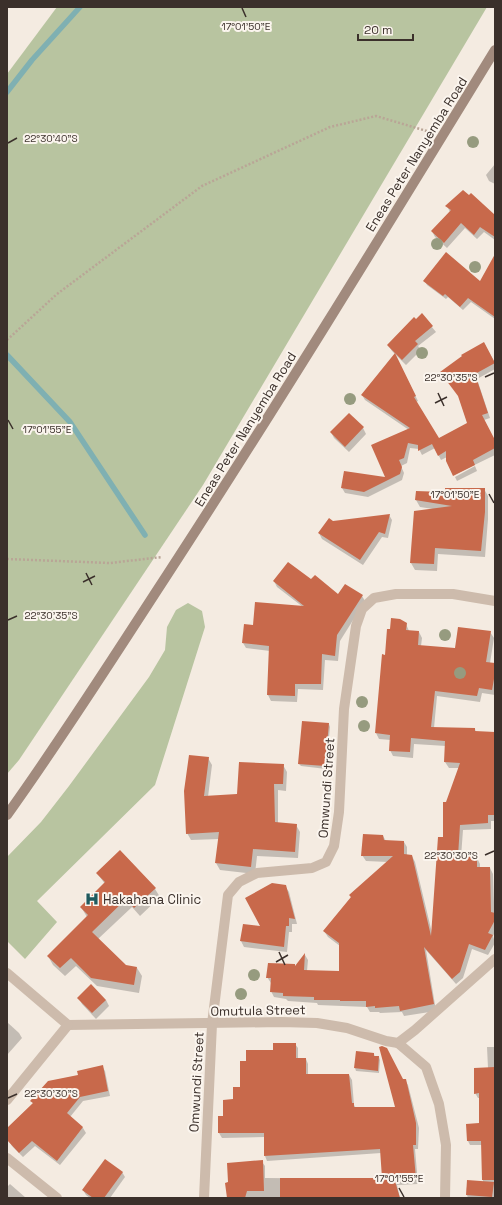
<svg xmlns="http://www.w3.org/2000/svg" width="502" height="1205" font-family="'Space Grotesk',sans-serif">
<style>
.green{fill:#b8c4a0}
.shadow{fill:#0003}
.lines{fill:none;stroke-linecap:round;stroke-linejoin:round}
.stream{stroke:#7fb0b2;stroke-width:5.5}
.building{fill:#c8694b}
.path{stroke:#b9a596;stroke-width:2.5;stroke-dasharray:2 2;stroke-linecap:butt}
.minor{stroke:#cdbbac;stroke-width:10}
.secondary{stroke:#a18a7d;stroke-width:10}
.tree{fill:#969b7f}
.ticks{fill:none;stroke:#3b302b;stroke-width:1.5}
.labels{text-anchor:middle;stroke-width:4;stroke-linejoin:round;paint-order:stroke}
.street-label{font-size:13px;fill:#3b302b;stroke:#fbf5ee}
.poi-label{font-size:13px;fill:#3b302b;stroke:#fbf5ee;text-anchor:start}
.ticks-label{font-size:10px;text-anchor:middle;fill:#3b302b;stroke:#fbf5ee;stroke-width:4;stroke-linejoin:round;paint-order:stroke}
</style>
<rect width="100%" height="100%" fill="#f4ebe1"/>
<g class="green">
<polygon points="57,7 487,7 203,485 19,760 7,774 7,74"/>
<polygon points="188,603 202,611 205,627 155,785 37,901 57,922 25,959 7,941 7,857 41,822 69,786 149,677 165,650 167,627 176,610"/>
</g>
<g class="shadow">
<polygon points="495,164 495,184 489,181 486,175"/>
<polygon points="447,206 495,216 495,240 484,232 477,239 465,228 447,248 435,237 432,231 450,212"/>
<polygon points="495,273 495,319 471,302 463,310 448,297 446,299 427,285 425,281 480,283"/>
<polygon points="422,315 436,332 418,346 421,350 406,365 392,351 388,345"/>
<polygon points="484,343 495,363 495,369 477,379 490,418 484,420 495,442 495,455 454,475 447,457 441,460 435,448 422,455 419,449 410,448 407,463 401,466 404,473 402,480 368,497 345,493 342,488 387,478 409,430 365,400 362,395 397,359 418,401 416,402 438,439 468,424 460,398"/>
<polygon points="363,428 366,434 349,452 334,438 331,432"/>
<polygon points="475,466 477,471 457,481 455,477"/>
<polygon points="484,489 488,496 488,519 485,557 438,554 437,571 415,570 411,563 433,509 420,507 416,500 446,493"/>
<polygon points="389,515 392,520 388,538 382,537 363,565 322,539 319,533"/>
<polygon points="274,581 311,581 339,595 362,596 365,601 340,641 338,661 325,660 323,690 298,689 297,702 271,701 268,695 270,651 246,648 243,643 254,626 303,607 277,587"/>
<polygon points="406,624 409,631 419,632 422,638 421,646 456,650 490,632 494,638 490,663 495,664 495,695 482,693 480,702 437,696 434,728 475,729 476,732 495,733 495,821 491,821 491,829 463,830 461,857 477,858 480,864 480,868 490,868 493,874 495,932 493,936 495,943 488,955 472,949 463,978 456,984 426,950 436,1011 404,1016 402,1012 380,1013 379,1012 370,1012 367,1007 318,1005 317,1003 288,1001 286,999 274,997 271,991 271,983 267,977 295,967 305,955 308,960 307,971 340,972 340,946 328,937 324,931 351,898 350,895 388,862 366,861 362,855 383,836 386,841 404,842 407,847 407,856 412,856 415,862 432,933 447,803 459,768 449,768 445,762 446,746 414,744 413,758 393,756 390,750 391,740 379,739 376,733 383,655 386,656 390,630"/>
<polygon points="329,724 330,727 326,769 301,766 299,764"/>
<polygon points="208,758 212,765 208,797 238,795 283,765 287,772 286,791 278,790 278,824 296,825 300,832 298,858 257,856 255,874 220,870 216,863 219,839 191,840 187,833"/>
<polygon points="97,873 155,889 160,897 140,916 132,907 98,939 125,966 137,968 142,976 139,993 97,986 76,966 65,976 53,965 48,956 87,917 81,907 105,884"/>
<polygon points="285,886 289,892 297,924 292,924 292,932 289,932 287,952 244,947 241,941 262,927"/>
<polygon points="79,998 106,1000 109,1006 96,1019 82,1004"/>
<polygon points="7,1022 19,1033 22,1038 7,1055"/>
<polygon points="295,1044 298,1048 298,1059 306,1059 308,1064 308,1075 349,1075 352,1080 354,1105 356,1108 396,1108 403,1080 405,1080 408,1085 419,1128 418,1149 415,1149 418,1184 397,1185 400,1198 228,1198 262,1162 265,1166 265,1178 383,1179 381,1153 267,1161 265,1156 265,1137 222,1138 219,1133 224,1117 241,1088 247,1062"/>
<polygon points="487,1047 495,1047 495,1198 468,1198 467,1195 468,1181 483,1182 482,1145 470,1145 468,1141 480,1124 480,1098 478,1098 475,1093 488,1068"/>
<polygon points="374,1054 375,1057 379,1057 380,1060 379,1073 356,1071 355,1068"/>
<polygon points="102,1066 105,1071 110,1096 83,1101 70,1117 83,1128 86,1133 60,1165 35,1146 23,1157 12,1146 7,1138 7,1129 33,1104 32,1101 79,1075"/>
<polygon points="122,1172 125,1177 110,1198 90,1198 86,1195 83,1190"/>
<polygon points="10,1184 26,1198 7,1198 7,1187"/>
</g>
<g class="lines">
<g class="stream">
<polyline points="7,92 32,60 80,7"/>
<polyline points="7,355 70,422 145,535"/>
</g>
</g>
<g class="building">
<polygon points="463,190 469,195 471,193 495,215 495,237 480,227 474,235 461,223 444,243 431,231 451,210 445,206"/>
<polygon points="446,252 480,281 495,254 495,317 468,298 460,307 445,294 443,296 423,281"/>
<polygon points="422,313 433,326 415,341 418,344 402,360 387,345 414,317 416,319"/>
<polygon points="484,342 495,363 475,374 488,413 482,415 495,440 495,448 473,460 475,465 453,476 446,461 446,451 438,456 432,444 418,451 418,445 408,443 404,458 399,460 402,467 400,474 364,492 341,488 344,471 385,477 371,445 410,428 361,395 395,353 416,396 414,397 439,438 467,423 458,396 440,372 462,356 461,355"/>
<polygon points="349,413 364,427 345,447 330,432"/>
<polygon points="445,488 485,488 485,512 481,551 435,548 434,564 410,563 414,511 452,506 415,500 416,491 445,492"/>
<polygon points="390,514 385,534 379,532 360,560 318,533 329,518 333,521"/>
<polygon points="288,562 311,579 315,575 338,594 345,584 363,595 337,635 335,656 322,654 321,684 295,684 295,696 267,695 269,646 242,643 244,624 253,625 255,602 304,606 273,581"/>
<polygon points="391,618 400,619 407,623 406,630 419,631 418,645 455,648 458,627 491,631 486,662 495,663 495,679 494,679 492,690 479,688 477,696 435,691 431,727 475,728 475,731 495,732 495,815 488,815 488,823 460,825 458,856 477,857 477,867 490,867 491,912 495,913 495,920 488,933 493,935 485,950 469,944 460,972 452,979 424,947 434,1004 400,1011 399,1006 375,1008 375,1006 366,1007 366,1001 340,1001 340,1000 314,1000 314,997 283,996 283,993 270,992 271,978 266,978 268,963 295,964 295,966 305,953 304,970 339,971 339,943 323,931 351,897 349,895 393,856 361,856 363,834 383,835 384,840 404,841 404,854 412,855 431,936 438,837 443,837 443,802 446,802 460,763 444,762 445,741 411,738 410,752 389,751 390,735 375,733 382,654 385,655 387,629 390,629"/>
<polygon points="302,721 329,723 325,766 298,764"/>
<polygon points="189,755 209,757 204,796 237,794 239,762 284,764 283,784 274,784 275,822 297,824 295,852 253,849 251,867 215,863 219,832 186,834 184,791"/>
<polygon points="120,850 156,888 134,908 126,899 92,932 126,965 137,967 134,985 91,978 71,958 60,968 47,956 88,915 80,907 105,882 96,873"/>
<polygon points="272,883 286,885 295,919 289,918 289,926 286,926 284,947 240,941 243,924 260,926 245,898"/>
<polygon points="91,984 106,1000 92,1013 77,998"/>
<polygon points="273,1043 296,1043 296,1058 306,1058 306,1074 349,1074 352,1103 354,1103 354,1107 395,1107 379,1047 382,1046 387,1048 403,1079 406,1079 416,1123 416,1145 413,1145 416,1179 395,1181 400,1198 280,1198 280,1178 382,1178 380,1149 264,1156 264,1133 218,1133 218,1116 223,1116 223,1100 233,1099 233,1087 240,1087 240,1061 246,1061 246,1050 273,1050"/>
<polygon points="356,1051 374,1053 374,1056 379,1056 378,1071 354,1068"/>
<polygon points="103,1065 108,1091 80,1097 67,1113 83,1127 57,1161 32,1141 19,1153 7,1140 7,1128 33,1103 30,1101 48,1081 78,1075 77,1071"/>
<polygon points="495,1067 495,1180 482,1180 481,1141 467,1141 466,1124 479,1123 479,1093 474,1094 474,1068"/>
<polygon points="105,1159 123,1172 104,1198 93,1198 82,1190"/>
<polygon points="263,1160 264,1191 247,1191 245,1198 227,1198 225,1183 228,1182 227,1163"/>
<polygon points="467,1180 494,1182 492,1197 466,1195"/>
</g>
<g class="lines">
<g class="path">
<polyline points="7,340 57,294 202,186 330,127 376,116 430,132"/>
<polyline points="7,559 110,563 162,557"/>
</g>
<g class="minor">
<polyline points="7,973 68,1025 281,1022 317,1023 347,1028 386,1041 398,1043 415,1030 495,959"/>
<polyline points="398,1043 426,1067 439,1104 446,1145 445,1198"/>
<polyline points="7,1100 68,1025"/>
<polyline points="7,1158 57,1198"/>
<polyline points="204,1198 212,1024 228,895 239,882 257,873 312,868 326,862 334,846 339,812 344,709 356,626 362,609 374,598 396,594 453,594 495,601"/>
</g>
<path class="secondary" d="M7 815C58 744 106 669 154 595 271 416 383 233 495 50"/>
</g>
<g class="tree">
<circle cx="473" cy="142" r="6"/>
<circle cx="437" cy="244" r="6"/>
<circle cx="475" cy="267" r="6"/>
<circle cx="422" cy="353" r="6"/>
<circle cx="350" cy="399" r="6"/>
<circle cx="445" cy="635" r="6"/>
<circle cx="460" cy="673" r="6"/>
<circle cx="362" cy="702" r="6"/>
<circle cx="364" cy="726" r="6"/>
<circle cx="254" cy="975" r="6"/>
<circle cx="241" cy="994" r="6"/>
</g>
<path class="ticks" d="M242 8 246 17M8 143 17 138M485 377 494 373M438 393 444 406M435 403 447 397M8 420 13 429M489 494 494 503M86 573 92 585M83 582 95 576M8 620 17 616M485 855 494 851M279 952 285 965M276 962 288 955M8 1098 17 1094M399 1188 404 1197"/>
<defs>
<symbol id="hospital-bare" viewBox="-9 -9 18 18"><path d="M-5-5h3v3.5h4V-5h3V5h-3V1.5h-4V5h-3Z" fill="#1f5a5e" stroke="#fbf5ee" stroke-width="2.5" paint-order="stroke"/></symbol>
</defs>
<g fill-rule="evenodd">
<use href="#hospital-bare" x="82" y="889" width="20" height="20"/>
</g>
<g class="labels">
<g class="street-label">
<text transform="translate(416 154) rotate(-58)" y="5">Eneas Peter Nanyemba Road</text>
<text transform="translate(245 429) rotate(-58)" y="5">Eneas Peter Nanyemba Road</text>
<text transform="translate(326 788) rotate(-86)" y="5">Omwundi Street</text>
<text transform="translate(258 1010) rotate(-1)" y="5">Omutula Street</text>
<text transform="translate(196 1082) rotate(-87)" y="5">Omwundi Street</text>
</g>
<g class="poi-label">
<text x="103" y="904">Hakahana Clinic</text>
</g>
</g>
<g class="ticks-label">
<text x="246" y="30">17°01'50"E</text>
<text x="51" y="142">22°30'40"S</text>
<text x="451" y="381">22°30'35"S</text>
<text x="47" y="433">17°01'55"E</text>
<text x="455" y="498">17°01'50"E</text>
<text x="51" y="619">22°30'35"S</text>
<text x="451" y="859">22°30'30"S</text>
<text x="51" y="1097">22°30'30"S</text>
<text x="399" y="1182">17°01'55"E</text>
</g>
<rect width="502" height="1205" fill="none" stroke="#3b302b" stroke-width="16"/>
<path d="M358 34v6h55v-6" fill="none" stroke="#3b302b" stroke-width="2"/>
<text x="364" y="34" font-size="12" fill="#3b302b" stroke="#fbf5ee" stroke-width="3" paint-order="stroke">20 m</text>
</svg>
